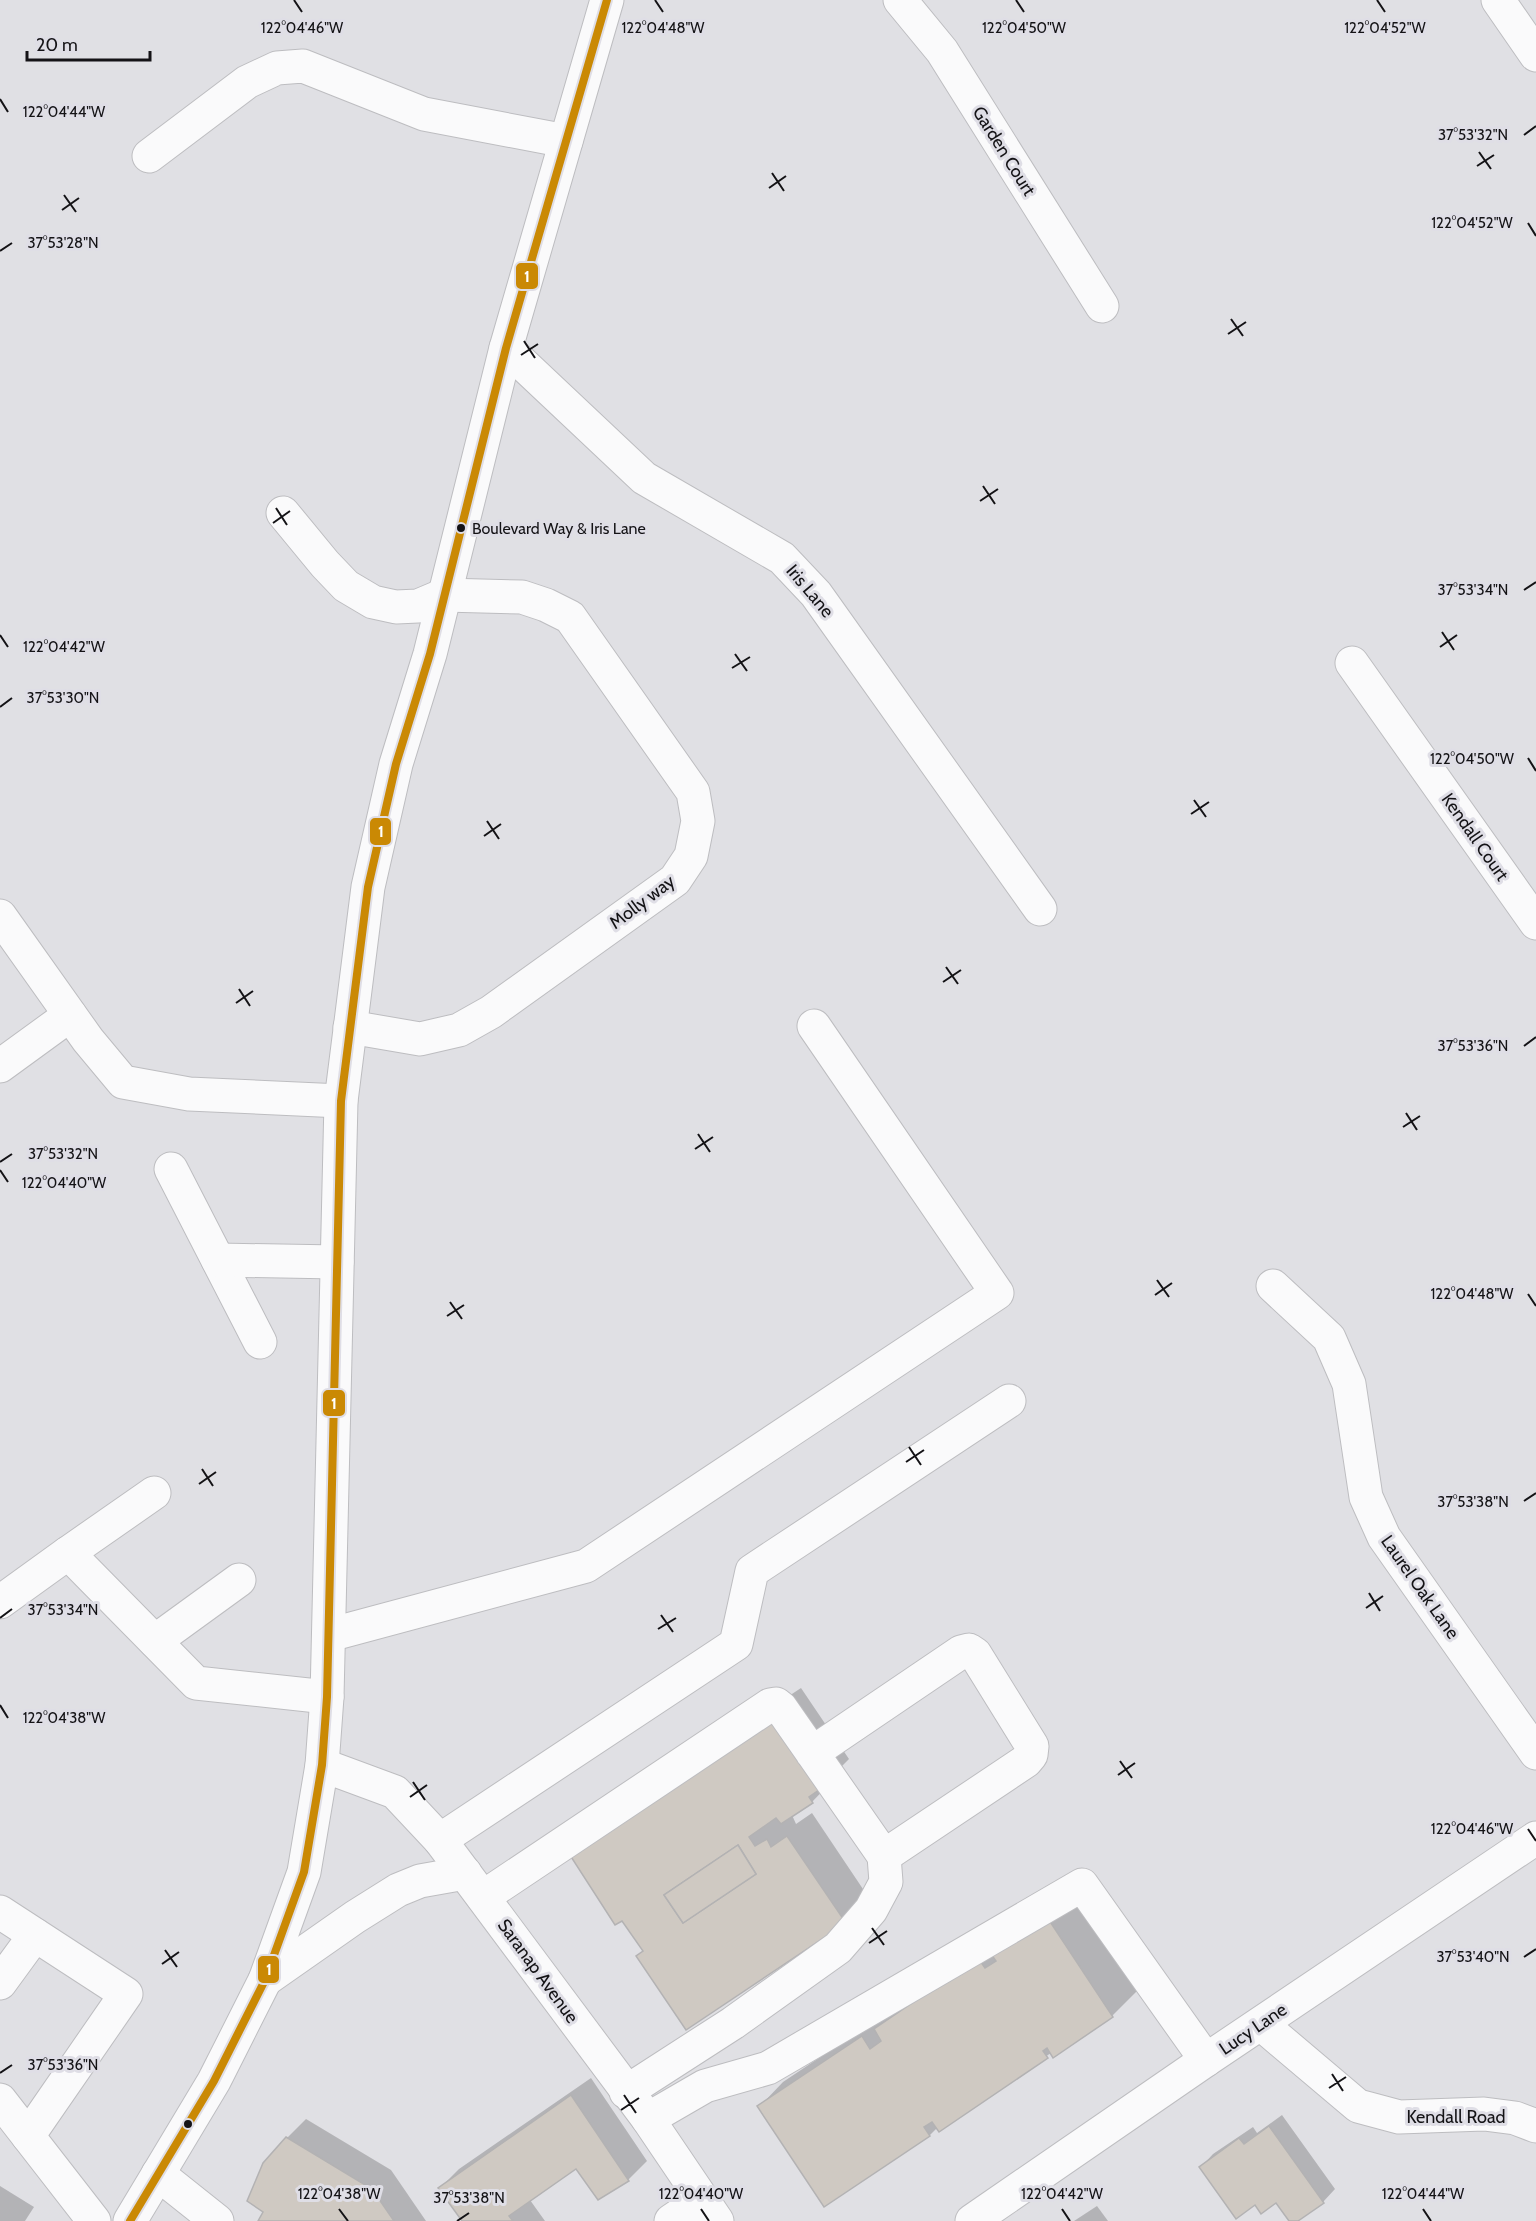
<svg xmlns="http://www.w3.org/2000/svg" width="1536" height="2221" font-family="Cabin,sans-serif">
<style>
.shadow{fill:#0003}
.building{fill:#cfc9c2;stroke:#b3b2b3;stroke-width:1.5;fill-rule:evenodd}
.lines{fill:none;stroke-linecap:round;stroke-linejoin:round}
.minor-casing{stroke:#bdbdc0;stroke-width:35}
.minor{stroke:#fafafb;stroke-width:33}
.bus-1-casing{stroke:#dfdee6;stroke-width:12}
.bus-1{stroke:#ca8904;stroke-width:8}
.ticks{fill:none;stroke:#141316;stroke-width:2}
.bus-dot{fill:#141316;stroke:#dfdee6;stroke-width:2}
.labels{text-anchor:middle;stroke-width:6;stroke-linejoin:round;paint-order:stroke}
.bus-label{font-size:16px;fill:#141316;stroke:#dfdee6;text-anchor:start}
.street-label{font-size:18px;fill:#141316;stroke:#dfdee6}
.ticks-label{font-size:15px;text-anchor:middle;fill:#141316;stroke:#dfdee6;stroke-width:6;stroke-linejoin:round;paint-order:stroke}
.line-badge{stroke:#dfdee6;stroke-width:2}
.badge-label{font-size:16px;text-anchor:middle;font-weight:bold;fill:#fff}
</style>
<rect width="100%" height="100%" fill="#e0e0e4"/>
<g class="shadow">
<polygon points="801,1688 849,1759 834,1774 836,1777 812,1802 792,1815 796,1824 812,1813 869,1898 845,1922 645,1950 593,1825"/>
<polygon points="1070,1890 1137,1991 1112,2016 1053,2056 1051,2053 938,2127 930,2135 824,2205 759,2107 783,2082"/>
<polygon points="591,2078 647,2161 628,2180 577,2167 530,2200 545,2221 463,2221 440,2188 459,2169"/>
<polygon points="1282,2115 1335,2189 1323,2202 1295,2221 1290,2221 1276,2201 1255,2203 1201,2167 1213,2154 1253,2127 1257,2133"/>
<polygon points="306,2119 391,2170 426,2221 261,2221 287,2138"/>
<polygon points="0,2186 34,2207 25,2221 0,2221"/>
<polygon points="1097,2206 1108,2221 1074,2221"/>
</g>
<g class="building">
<path d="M776 1712 826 1785 809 1797 813 1803 781 1824 776 1818 749 1837 755 1846 767 1839 771 1847 787 1836 846 1923 686 2030 636 1956 643 1951 622 1921 615 1925 566 1849ZM738 1845 756 1874 683 1923 664 1895Z"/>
<polygon points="738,1845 756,1874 683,1923 664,1895"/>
<polygon points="1045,1914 1113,2017 1053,2058 1047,2048 1043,2051 1048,2058 939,2132 932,2122 924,2127 930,2136 824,2207 757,2106 862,2036 870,2049 881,2041 874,2029 978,1958 985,1968 996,1961 989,1951"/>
<polygon points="571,2095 629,2181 598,2200 576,2169 509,2216 513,2221 462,2221 438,2188"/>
<polygon points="1269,2126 1324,2203 1298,2221 1289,2221 1276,2203 1261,2214 1255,2205 1236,2219 1199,2167 1239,2138 1244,2144"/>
<polygon points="286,2137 372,2189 394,2221 258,2221 263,2212 247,2201 263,2163"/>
</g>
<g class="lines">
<defs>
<g id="minor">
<polyline points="900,0 942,51 1102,306"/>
<polyline points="1498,0 1536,55"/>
<polyline points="149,156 247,82 277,68 303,66 424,114 566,141"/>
<polyline points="506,348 644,478 782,558 816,594 1040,909"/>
<polyline points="283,513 325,564 346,586 373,602 396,607 418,606 444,595 522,597 546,605 570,617 693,792 698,821 691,856 675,880 491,1012 459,1030 420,1039 350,1027"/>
<polyline points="1352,663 1536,923"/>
<polyline points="0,916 88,1040 123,1082 189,1094 341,1101"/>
<polyline points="0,1066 70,1015"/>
<polyline points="171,1169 260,1342"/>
<polyline points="218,1260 337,1262"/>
<polyline points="1273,1286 1329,1338 1349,1384 1366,1497 1384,1537 1536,1753"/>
<polyline points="68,1553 154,1493"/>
<polyline points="0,1602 68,1553 196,1683 327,1697"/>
<polyline points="329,1635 586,1566 997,1293 814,1026"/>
<polyline points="155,1641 239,1580"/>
<polyline points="322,1765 395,1792 440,1840 648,2119 717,2221"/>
<polyline points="440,1840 736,1644 752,1571 1009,1401"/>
<polyline points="483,1897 770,1705 776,1704 781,1708 884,1856 1026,1761 1031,1755 1032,1746 975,1654 969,1650 961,1652 812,1753"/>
<polyline points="0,1912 126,1994 28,2136"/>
<polyline points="265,1980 355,1917 398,1890 420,1881 465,1873"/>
<polyline points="0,1983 35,1935"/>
<polyline points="1261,2024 1358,2106 1399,2117 1484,2114 1515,2118 1536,2126"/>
<polyline points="626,2092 733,2023 838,1948 871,1910 886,1882 884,1856"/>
<polyline points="0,2100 94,2221"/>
<polyline points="648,2119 705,2086 768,2068 1082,1885 1206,2060"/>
<polyline points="158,2174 217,2221"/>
<polyline points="130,2221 214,2081 265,1980 304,1872 322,1765 327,1697 341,1101 368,887 396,764 430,654 506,348 607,0"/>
<polyline points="671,2221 702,2200"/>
<polyline points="972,2221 1206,2060 1536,1838"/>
</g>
</defs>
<use href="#minor" class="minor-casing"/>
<use href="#minor" class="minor"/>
<defs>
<polyline id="bus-1" points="130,2221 214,2081 265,1980 304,1872 322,1765 327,1697 341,1101 368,887 396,764 430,654 506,348 607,0"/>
</defs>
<use href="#bus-1" class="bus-1-casing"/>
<use href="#bus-1" class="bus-1"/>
</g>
<path class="ticks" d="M294 0 302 12M655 0 663 12M1016 0 1024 12M1377 0 1385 12M0 99 8 112M1524 135 1536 126M1479 152 1491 169M1477 166 1494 155M772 173 784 191M769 188 786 176M64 195 76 212M62 210 79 198M1528 223 1536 236M0 251 12 243M1231 319 1243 336M1228 334 1246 322M524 341 535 358M521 355 538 344M983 486 995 504M980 501 998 489M276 508 287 525M273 523 290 511M1524 590 1536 582M1442 632 1454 650M0 635 8 647M1440 647 1457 635M735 654 747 671M732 668 750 657M0 707 12 698M1528 758 1536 771M1194 800 1206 817M1191 814 1209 802M487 821 499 839M484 836 501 824M946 967 958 984M943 982 961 970M239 989 250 1006M236 1003 253 991M1524 1046 1536 1037M1406 1113 1417 1130M1403 1127 1420 1116M698 1134 710 1152M695 1149 713 1137M0 1162 12 1154M0 1170 8 1182M1157 1280 1169 1297M1528 1294 1536 1306M1155 1295 1172 1283M450 1302 462 1319M447 1316 464 1305M909 1447 921 1465M906 1462 924 1450M202 1469 213 1486M199 1484 216 1472M1524 1501 1536 1493M1369 1593 1380 1611M1366 1608 1383 1596M661 1615 673 1632M0 1618 12 1609M658 1629 676 1618M0 1705 8 1718M1120 1761 1132 1778M1118 1775 1135 1763M413 1782 425 1800M410 1797 427 1785M1528 1829 1536 1841M872 1928 884 1945M869 1943 887 1931M165 1950 177 1967M1524 1957 1536 1949M162 1964 179 1952M0 2073 12 2065M1332 2074 1343 2091M1329 2088 1346 2077M624 2095 636 2113M621 2110 639 2098M339 2209 348 2221M701 2209 709 2221M1062 2209 1070 2221M1423 2209 1431 2221M457 2221 469 2213"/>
<g class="bus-dot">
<circle cx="461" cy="528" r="5"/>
<circle cx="188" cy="2124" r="5"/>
</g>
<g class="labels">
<g class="bus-label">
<text x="472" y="534">Boulevard Way &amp; Iris Lane</text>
</g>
<g class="street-label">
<text transform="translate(1004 151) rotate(58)" y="6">Garden Court</text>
<text transform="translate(810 591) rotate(50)" y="6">Iris Lane</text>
<text transform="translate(1475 837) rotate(55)" y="6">Kendall Court</text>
<text transform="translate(642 902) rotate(-37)" y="6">Molly way</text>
<text transform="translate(1420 1587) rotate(55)" y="6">Laurel Oak Lane</text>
<text transform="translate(538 1971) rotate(54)" y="6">Saranap Avenue</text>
<text transform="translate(1253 2029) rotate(-34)" y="6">Lucy Lane</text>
<text x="1456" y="2123">Kendall Road</text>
</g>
</g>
<g class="ticks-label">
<text x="302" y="33">122°04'46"W</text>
<text x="663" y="33">122°04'48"W</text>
<text x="1024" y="33">122°04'50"W</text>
<text x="1385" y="33">122°04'52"W</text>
<text x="64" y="117">122°04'44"W</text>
<text x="1473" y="140">37°53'32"N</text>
<text x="1472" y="228">122°04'52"W</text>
<text x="63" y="248">37°53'28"N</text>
<text x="1473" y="595">37°53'34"N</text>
<text x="64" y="652">122°04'42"W</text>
<text x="63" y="703">37°53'30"N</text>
<text x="1472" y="764">122°04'50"W</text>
<text x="1473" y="1051">37°53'36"N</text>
<text x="63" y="1159">37°53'32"N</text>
<text x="64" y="1188">122°04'40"W</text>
<text x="1472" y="1299">122°04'48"W</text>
<text x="1473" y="1507">37°53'38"N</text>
<text x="63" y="1615">37°53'34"N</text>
<text x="64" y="1723">122°04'38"W</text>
<text x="1472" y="1834">122°04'46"W</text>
<text x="1473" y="1962">37°53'40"N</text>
<text x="63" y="2070">37°53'36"N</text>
<text x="339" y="2199">122°04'38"W</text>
<text x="701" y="2199">122°04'40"W</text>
<text x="1062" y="2199">122°04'42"W</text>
<text x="1423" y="2199">122°04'44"W</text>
<text x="469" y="2203">37°53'38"N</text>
</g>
<g class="line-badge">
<rect x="515" y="262" width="24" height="28" rx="6" fill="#ca8904"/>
<rect x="369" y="817" width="23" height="29" rx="6" fill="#ca8904"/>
<rect x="322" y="1389" width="24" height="28" rx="6" fill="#ca8904"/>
<rect x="257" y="1955" width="23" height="29" rx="6" fill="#ca8904"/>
</g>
<g class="badge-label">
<text x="527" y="282">1</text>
<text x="381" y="837">1</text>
<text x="334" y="1409">1</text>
<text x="269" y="1975">1</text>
</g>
<path d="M27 51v9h123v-9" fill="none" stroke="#141316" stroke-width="3"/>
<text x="36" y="51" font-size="18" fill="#141316" stroke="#dfdee6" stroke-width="4.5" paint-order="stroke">20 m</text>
</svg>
